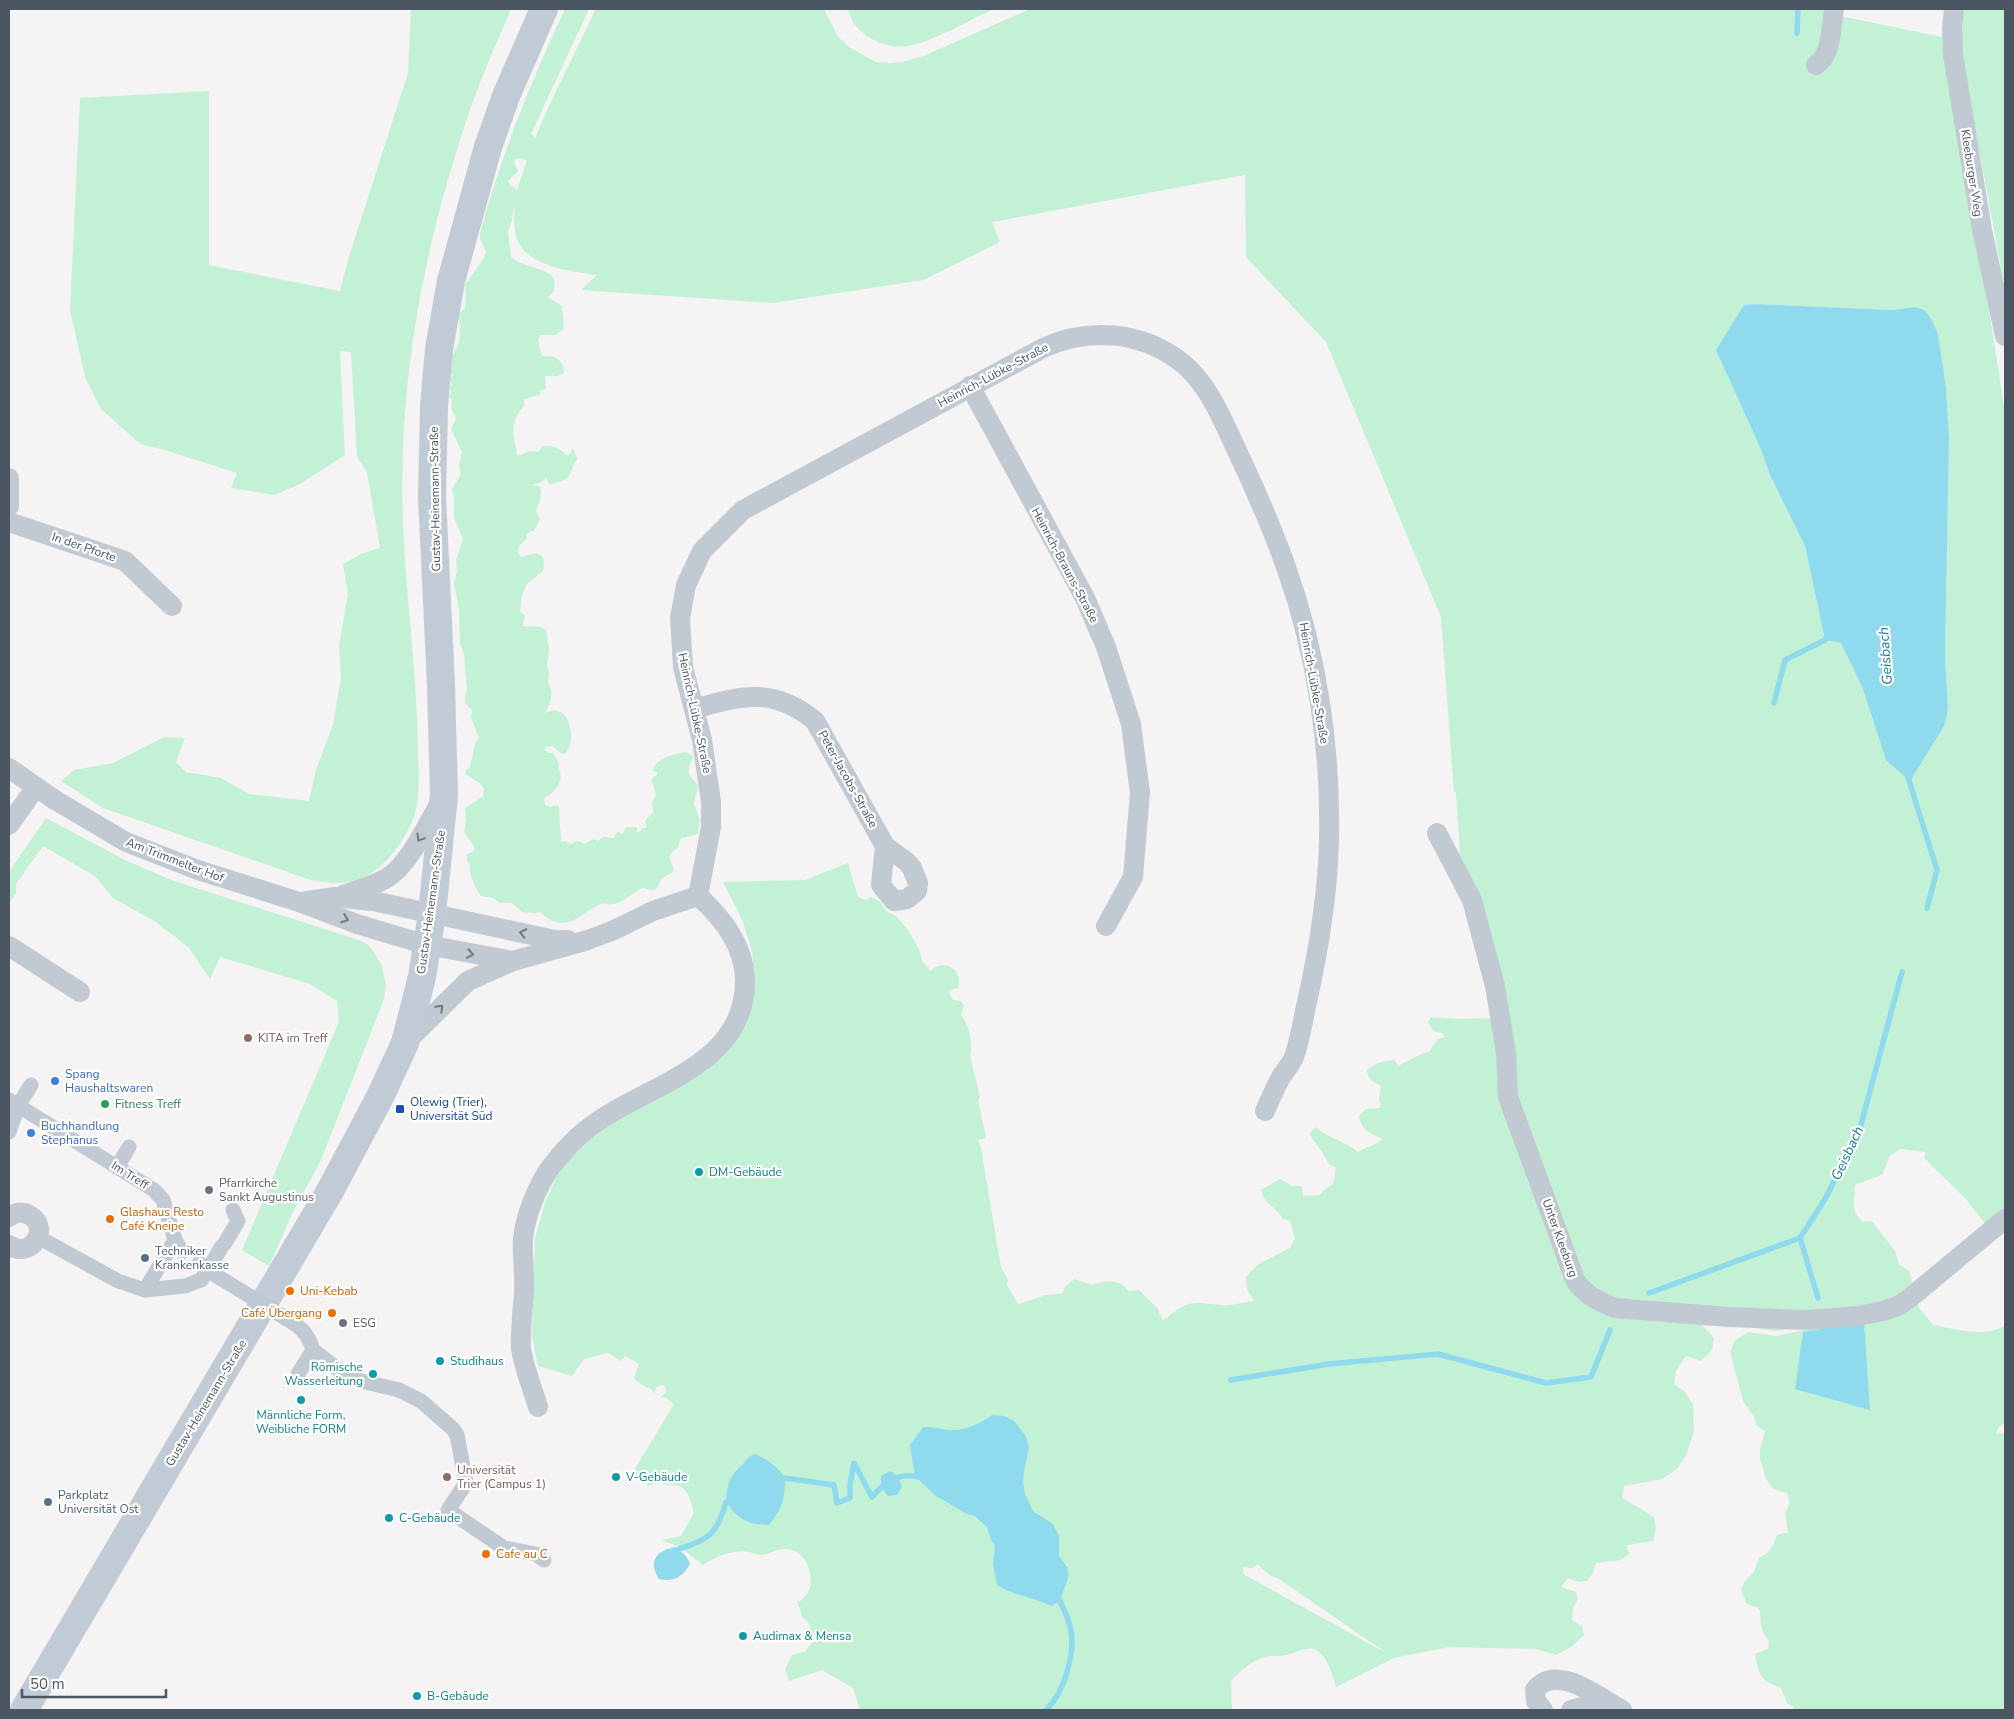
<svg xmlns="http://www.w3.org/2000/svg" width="2014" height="1719" font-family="'Nunito Sans',sans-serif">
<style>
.green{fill:#c3f1d5;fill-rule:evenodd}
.water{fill:#90daee}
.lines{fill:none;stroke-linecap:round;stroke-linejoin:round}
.stream{stroke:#90daee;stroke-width:5.5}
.pedestrian{stroke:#c1cad2;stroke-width:15}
.minor{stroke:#c1cad2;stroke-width:20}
.secondary{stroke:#c1cbd6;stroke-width:28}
.pedestrian-bridge{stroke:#c1cad2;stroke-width:15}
.oneway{stroke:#6e7983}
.education-dot{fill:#8d6e63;stroke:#fff;stroke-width:2}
.shop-dot{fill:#3f7fe0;stroke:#fff;stroke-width:2}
.leisure-dot{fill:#2e9e5b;stroke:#fff;stroke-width:2}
.transit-dot{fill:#1a4fb4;stroke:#fff;stroke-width:2}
.culture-dot{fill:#0f9aa8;stroke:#fff;stroke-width:2}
.worship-dot{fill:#6b7280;stroke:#fff;stroke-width:2}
.food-dot{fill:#e8710a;stroke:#fff;stroke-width:2}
.service-dot{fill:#5c6f8a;stroke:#fff;stroke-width:2}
.labels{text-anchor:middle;stroke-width:4.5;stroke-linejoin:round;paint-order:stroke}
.street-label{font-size:12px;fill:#4a5661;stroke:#fff}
.education-label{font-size:12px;fill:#785e54;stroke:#fff;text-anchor:start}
.shop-label{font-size:12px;fill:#366cbe;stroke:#fff;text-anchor:start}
.transit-label{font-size:12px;fill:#164399;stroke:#fff;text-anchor:start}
.leisure-label{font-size:12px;fill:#27864d;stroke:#fff;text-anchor:start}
.culture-label{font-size:12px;fill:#0d838f;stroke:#fff;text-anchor:start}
.worship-label{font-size:12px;fill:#5b616d;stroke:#fff;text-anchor:start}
.food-label{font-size:12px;fill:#c56008;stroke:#fff;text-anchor:start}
.service-label{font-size:12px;fill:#4e5e75;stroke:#fff;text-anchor:start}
.water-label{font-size:14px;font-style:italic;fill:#0c7c9b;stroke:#fff}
</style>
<rect width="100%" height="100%" fill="#f5f3f3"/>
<g class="green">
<path d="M411 9H511C498 41 482 74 471 107 425 240 397 381 403 523 406 598 417 673 418 749 418 769 421 796 414 816 405 842 382 873 354 881 339 885 325 882 311 880L103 808 61 781 74 770 113 763 164 737 185 738 176 762 186 772 221 778 249 794 309 801 316 770 333 725 341 677 339 645 348 595 343 564 361 554 380 548 367 472 357 457 351 352 340 351 345 455 300 484 274 495 231 488 237 473 168 451 140 444 101 409 85 377 70 310 80 98 209 91V265L340 291 348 260 408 73Z"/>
<path d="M565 9H589L531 134 535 138 548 108 596 9H824L837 35 849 47 876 62 890 63 903 62 926 55 1030 9H1842L1840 16 1947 38 2005 413V1212L1987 1226 1965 1198 1924 1158 1926 1152 1900 1149 1889 1157 1882 1175 1855 1185C1855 1202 1849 1209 1863 1222L1872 1221 1895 1251 1899 1264 1909 1271 1919 1308 1933 1325C1957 1329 1982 1338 2005 1326V1423L1998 1428 1996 1434 2005 1433V1710H1791L1794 1707 1787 1703 1781 1688C1760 1680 1759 1676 1755 1654L1768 1649 1769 1641C1762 1633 1760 1622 1760 1611L1756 1607 1747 1604 1741 1590 1744 1582 1754 1572 1759 1558C1770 1553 1773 1546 1777 1535L1788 1532 1785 1513 1790 1503 1787 1493 1773 1489 1766 1479 1760 1459V1450L1765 1431 1756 1425 1754 1417 1743 1401 1730 1352 1735 1340 1749 1332 1776 1336 1804 1330 1882 1317 1775 1331 1696 1319 1714 1338 1712 1350 1701 1361 1686 1356 1676 1371 1674 1384 1685 1392 1693 1405 1694 1431 1686 1456 1677 1469 1662 1479 1624 1486 1622 1498 1654 1517 1656 1529 1653 1541 1627 1545 1629 1554 1621 1560 1596 1563 1593 1573 1587 1581 1579 1582 1568 1578 1561 1587 1576 1592 1578 1599 1573 1608 1572 1620 1582 1626 1584 1635 1571 1647 1556 1655 1536 1649 1449 1647 1394 1658 1336 1687C1332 1673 1325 1644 1305 1649 1298 1650 1293 1654 1286 1655 1280 1657 1273 1655 1267 1657 1254 1659 1240 1671 1231 1681L1232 1709 1222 1710H860L853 1688 822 1670 789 1681 785 1669 792 1655 806 1651 813 1641 808 1621 803 1618 797 1602 802 1600C804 1596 809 1592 810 1587 814 1570 803 1547 783 1549 776 1549 768 1555 761 1555 757 1555 753 1553 750 1552 734 1549 715 1557 703 1565L680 1547 662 1540 681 1536 694 1513C691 1502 689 1487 675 1485 668 1484 664 1486 659 1482L647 1486 649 1482 639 1476 634 1478 633 1472 673 1406 672 1402 664 1397 660 1398 666 1392 665 1387 663 1385 657 1386 654 1394 653 1390 639 1383 634 1378 639 1364 625 1356 621 1361 608 1353 584 1359 572 1376 538 1366 532 1337 535 1238 545 1203 562 1164 616 1117 739 1035 753 999 755 978 752 951 742 919 723 882 805 880 848 863 858 897 866 900 871 897 879 901 887 912 895 915 909 931 920 952 922 961 930 971C944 958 964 969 958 988L948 991 953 1000 961 1001 964 1006 961 1015C969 1025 973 1043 970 1055L980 1098 978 1100 986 1138 978 1140 981 1148 1001 1267 1008 1280 1007 1285 1018 1304 1046 1295 1063 1293 1065 1287 1074 1279 1092 1285 1106 1281 1115 1282 1122 1284 1129 1291 1139 1290 1157 1308 1163 1321C1188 1299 1191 1302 1222 1305 1232 1306 1244 1302 1254 1301L1247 1289 1246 1277 1257 1265 1290 1248 1295 1238 1290 1221 1283 1219C1275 1204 1266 1208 1261 1190L1280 1179 1292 1186H1302L1303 1196 1319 1195 1325 1189 1333 1184 1336 1168 1329 1164 1322 1152 1309 1134 1315 1127C1328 1138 1345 1141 1358 1152 1366 1146 1376 1146 1383 1139 1370 1133 1362 1131 1359 1116L1366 1109 1380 1108 1381 1104 1379 1100 1381 1086C1374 1083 1367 1078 1367 1070 1376 1063 1382 1061 1394 1060L1398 1066C1409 1061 1418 1054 1429 1052L1437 1040 1444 1037 1442 1033 1433 1031 1428 1022 1431 1017 1456 1019 1500 1018 1461 870 1456 792H1454L1441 617 1326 342 1246 257 1245 175 992 222 1000 242 923 280 773 303 581 290 597 275C570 271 525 267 516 236 513 225 515 215 514 205L512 220 508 232 511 257C520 267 550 268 554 279 555 282 554 288 554 291L548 297 562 306 564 328 556 335H540L538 341 542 356C555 355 564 360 564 373L557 376H545L546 388 540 391V395L524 399V406C508 424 514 434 517 455L519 456 529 451 538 452 542 446C552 446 560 447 566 455L570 454 573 448 577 459C568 476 572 481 549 484L546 478 542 482 532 485 539 486C544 493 539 503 536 511L540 519 534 530 527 534 526 539 519 546 518 554 522 557C537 551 547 552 543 571L527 584 522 595 520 611 525 616 523 626 541 627 546 630 549 650 547 665 549 674 548 683C555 692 550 704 545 713L554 710C559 711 565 714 567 719 572 728 573 746 565 754H562L552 746 546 747 544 750 549 753H553L559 764 558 768C566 779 555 794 544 798L545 805 550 807 555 805 559 806 561 842 565 841 570 844 578 841 584 844 594 839 598 841 603 837 614 838 617 832 623 834 625 828 636 827 638 828 636 832 641 831 642 828H647L645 821 653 812 652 802 656 794 651 779 657 775V772L653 771C654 758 675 754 686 752L693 756 689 768V774L698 786 694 803 700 820 698 833C693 837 688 836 681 838L678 847 671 853 669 858C681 878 666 871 660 881 658 885 658 890 653 890 649 891 646 888 642 888 630 894 618 909 603 903 586 909 570 932 549 919 545 918 543 914 540 912L535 913 522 912 512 903H500L493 898 481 896C475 888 468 874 470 863L467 861V854L473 852 475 848 464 832 466 821 465 808 483 796 484 789 480 783 465 774 466 770 470 767 475 743 479 738 471 718 472 710 465 703V697L467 690 464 654 460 644 459 610 454 583 457 572 456 560 463 539 454 518V498L452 489 461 474 459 465 462 452 451 429 456 418 451 409 452 400 449 397 451 393 450 387 452 384 450 380 452 375 448 370C450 358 452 357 457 347 461 339 460 323 458 314L465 308 466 304 465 285 484 258 486 252 480 239V233C502 154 530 83 565 9ZM519 158 527 160 516 193V188L511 187 508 181 518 171 514 162 516 159ZM1755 304 1892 310 1915 307 1932 320 1938 334 1946 387 1949 437 1945 657 1948 708 1863 689 1841 643 1825 640 1805 546 1770 475 1760 447 1744 305ZM1258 1564 1269 1575 1279 1579 1388 1654 1243 1574V1567L1252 1568Z"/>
<path d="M847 9H993C969 20 933 42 908 46 890 49 867 40 856 26 852 21 850 14 847 9Z"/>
<polygon points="1961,9 2005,9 2005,289 1958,35"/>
<polygon points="46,818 125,860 174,881 359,940 367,944 373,951 382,966 386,985 384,999 321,1160 292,1214 269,1266 242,1250 339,1022 337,1001 310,984 220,957 210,979 189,948 156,922 113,898 95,876 43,846 16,884 16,893 9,903 9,872"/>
</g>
<g class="water">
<polygon points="1755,304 1892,310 1915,307 1924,310 1932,320 1938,334 1946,387 1949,437 1945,657 1948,708 1944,726 1910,781 1886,760 1863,689 1841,643 1825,640 1805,546 1770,475 1760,447 1716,350 1744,305"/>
<polygon points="1864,1322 1870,1410 1795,1389 1803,1332"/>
<path d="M992 1415 1004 1416 1014 1421 1026 1436 1029 1447 1024 1471 1023 1483 1025 1494 1033 1511 1053 1524 1059 1536V1556L1067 1567 1069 1575 1060 1601 1051 1606C1033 1597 1014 1596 997 1585L993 1564 995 1545 991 1540 987 1527 975 1516 967 1514 936 1496 915 1476 910 1445 923 1427C932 1426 938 1429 947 1430 962 1432 980 1424 992 1415Z"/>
<path d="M754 1454C765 1457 780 1469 785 1478 785 1499 782 1509 769 1525 747 1524 739 1520 726 1502 728 1483 728 1478 742 1465 747 1460 748 1457 754 1454Z"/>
<polygon points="890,1471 898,1476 902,1487 897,1495 888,1496 881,1486 881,1476"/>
<path d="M676 1547 685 1555 690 1563C685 1576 672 1583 659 1579 647 1561 657 1550 676 1547Z"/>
</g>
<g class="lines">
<g class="stream">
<polyline points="1797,33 1798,9"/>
<polyline points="1774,703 1785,660 1825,640 1829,635"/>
<polyline points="1907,774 1937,870 1927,908"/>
<polyline points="1649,1293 1800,1238"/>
<polyline points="1818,1298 1800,1238 1825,1199 1859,1132 1902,972"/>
<polyline points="1231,1380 1329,1364 1438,1354 1546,1383 1591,1377 1610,1330"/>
<path d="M780 1481 785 1478 834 1485 837 1503 850 1498V1484L854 1463 872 1497C885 1481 901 1471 922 1478"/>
<path d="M679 1549C710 1539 717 1534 726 1502L732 1500"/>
<path d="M1046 1710C1064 1693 1075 1655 1071 1631 1069 1618 1063 1607 1057 1595"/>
</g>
<g class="pedestrian">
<polyline points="9,1100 154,1190 163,1200 175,1240"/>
<polyline points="9,1132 18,1106 31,1085"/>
<polyline points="117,1167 129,1147"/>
<polyline points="38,1237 118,1281 145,1290 185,1286 201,1280 208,1270 217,1276"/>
<polyline points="225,1243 238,1221 233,1210"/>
<polyline points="199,1263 208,1270 222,1246"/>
<polyline points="145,1290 175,1240 182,1252"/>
<path d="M287 1319C301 1327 308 1334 313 1350L298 1374"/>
<polyline points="313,1350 349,1378 399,1390 421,1401 453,1429 457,1435 466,1483 448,1510 504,1548 536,1554 544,1560"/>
</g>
<g class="minor">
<polyline points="1954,9 1952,28 1953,54 1982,230 2005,336"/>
<path d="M1816 65C1832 55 1831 27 1834 9"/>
<polyline points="970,386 1085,598 1106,647 1131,724 1140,793 1133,877 1106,926"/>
<polyline points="9,478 9,506"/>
<polyline points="9,522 125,561 172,606"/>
<path d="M694 709C742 695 774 687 815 721L885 846 907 862 912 868 918 883 917 891 907 899 894 901 881 885 885 846"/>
<polyline points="9,768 55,800 126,842 198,870 299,902 357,924 427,945 513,961"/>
<polyline points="9,825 36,787"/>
<path d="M1437 833 1472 900 1495 986 1506 1053 1508 1097 1575 1280C1585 1295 1598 1301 1615 1308L1729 1317 1806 1320 1858 1316 1883 1311 1900 1305 1911 1297 2005 1219"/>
<path d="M343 895C358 890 373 886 387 878 409 865 428 823 441 801"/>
<path d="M698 896 711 827V802L702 740 683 667 680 618 686 585 702 551 743 510 1043 348C1088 327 1141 331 1181 362 1209 384 1223 421 1238 453 1256 491 1273 530 1287 570 1317 655 1331 749 1329 839 1328 894 1319 948 1307 1002 1303 1020 1300 1040 1294 1057 1291 1064 1285 1071 1281 1077 1275 1088 1270 1100 1265 1111"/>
<polyline points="301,902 335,897 373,901 555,940 568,940"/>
<polyline points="9,946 80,992"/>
<polyline points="406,1042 468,981 513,961 588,940 614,930 653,911 698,896"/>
<path d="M9 1217C14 1213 21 1211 27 1214 53 1225 32 1261 9 1245"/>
<path d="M538 1407C533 1390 523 1365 521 1348 520 1330 523 1310 524 1292 525 1274 522 1256 523 1239 525 1216 537 1187 550 1168 560 1155 573 1140 586 1130 641 1085 747 1069 745 979 744 946 722 917 698 896"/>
<path d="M1543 1710 1536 1701 1535 1690C1556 1662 1600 1698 1622 1710"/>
<polyline points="1571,1710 1595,1703 1612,1705"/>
</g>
<polyline class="secondary" points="24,1710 330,1191 380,1097 405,1043 422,977 432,914 444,795 441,685 432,497 434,406 439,349 451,281 488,147 506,96 544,9"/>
<polyline class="pedestrian-bridge" points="217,1276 287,1319"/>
</g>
<defs><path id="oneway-chevron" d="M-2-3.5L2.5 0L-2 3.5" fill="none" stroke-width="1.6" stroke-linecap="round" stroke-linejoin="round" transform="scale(1.25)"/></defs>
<g class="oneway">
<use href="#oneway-chevron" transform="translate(420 838) rotate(121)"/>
<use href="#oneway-chevron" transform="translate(345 919) rotate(21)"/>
<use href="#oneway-chevron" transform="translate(523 933) rotate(-168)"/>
<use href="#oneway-chevron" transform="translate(470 954) rotate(11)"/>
<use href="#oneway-chevron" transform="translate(440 1008) rotate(-45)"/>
</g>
<g class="education-dot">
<circle cx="248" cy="1038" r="5"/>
<circle cx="447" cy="1477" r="5"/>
</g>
<g class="shop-dot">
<circle cx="55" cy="1081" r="5"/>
<circle cx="31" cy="1133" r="5"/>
</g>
<circle class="leisure-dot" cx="105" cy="1104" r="5"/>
<rect class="transit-dot" x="395" y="1104" width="10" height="10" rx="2.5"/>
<g class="culture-dot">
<circle cx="699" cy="1172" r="5"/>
<circle cx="440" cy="1361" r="5"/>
<circle cx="373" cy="1374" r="5"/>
<circle cx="301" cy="1400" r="5"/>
<circle cx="616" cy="1477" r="5"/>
<circle cx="389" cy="1518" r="5"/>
<circle cx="743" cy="1636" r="5"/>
<circle cx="417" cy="1696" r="5"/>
</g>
<g class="worship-dot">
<circle cx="209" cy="1190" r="5"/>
<circle cx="343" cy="1323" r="5"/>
</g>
<g class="food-dot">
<circle cx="110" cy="1219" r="5"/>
<circle cx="290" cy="1291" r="5"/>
<circle cx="332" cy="1313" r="5"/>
<circle cx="486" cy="1554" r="5"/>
</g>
<g class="service-dot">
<circle cx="145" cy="1258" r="5"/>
<circle cx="48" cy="1502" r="5"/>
</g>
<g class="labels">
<g class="street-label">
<text transform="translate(1972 173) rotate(81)" y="4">Kleeburger Weg</text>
<text transform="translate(993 375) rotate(-28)" y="4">Heinrich-Lübke-Straße</text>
<text transform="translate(435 499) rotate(-91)" y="4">Gustav-Heinemann-Straße</text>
<text transform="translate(84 547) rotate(19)" y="4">In der Pforte</text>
<text transform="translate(1065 565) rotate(62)" y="4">Heinrich-Brauns-Straße</text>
<text transform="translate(1314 683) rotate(80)" y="4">Heinrich-Lübke-Straße</text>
<text transform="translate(695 713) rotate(78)" y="4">Heinrich-Lübke-Straße</text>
<text transform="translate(848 779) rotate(61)" y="4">Peter-Jacobs-Straße</text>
<text transform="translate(175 860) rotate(21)" y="4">Am Trimmelter Hof</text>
<text transform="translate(431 902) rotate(-82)" y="4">Gustav-Heinemann-Straße</text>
<text transform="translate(130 1175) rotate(32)" y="4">Im Treff</text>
<text transform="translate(1560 1238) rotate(70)" y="4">Unter Kleeburg</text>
<text transform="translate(206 1403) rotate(-59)" y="4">Gustav-Heinemann-Straße</text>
</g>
<g class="education-label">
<text x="258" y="1042">KITA im Treff</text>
<text x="457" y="1474">Universität<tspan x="457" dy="14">Trier (Campus 1)</tspan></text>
</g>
<g class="shop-label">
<text x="65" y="1078">Spang<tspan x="65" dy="14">Haushaltswaren</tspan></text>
<text x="41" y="1130">Buchhandlung<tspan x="41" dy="14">Stephanus</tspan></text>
</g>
<g class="transit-label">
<text x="410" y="1106">Olewig (Trier),<tspan x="410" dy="14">Universität Süd</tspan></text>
</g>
<g class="leisure-label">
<text x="115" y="1108">Fitness Treff</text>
</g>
<g class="culture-label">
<text x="709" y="1176">DM-Gebäude</text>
<text x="450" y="1365">Studihaus</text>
<text x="363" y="1371" text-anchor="end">Römische<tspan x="363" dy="14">Wasserleitung</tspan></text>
<text x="301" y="1419" text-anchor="middle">Männliche Form,<tspan x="301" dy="14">Weibliche FORM</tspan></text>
<text x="626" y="1481">V-Gebäude</text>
<text x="399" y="1522">C-Gebäude</text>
<text x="753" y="1640">Audimax &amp; Mensa</text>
<text x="427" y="1700">B-Gebäude</text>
</g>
<g class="worship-label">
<text x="219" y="1187">Pfarrkirche<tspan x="219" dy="14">Sankt Augustinus</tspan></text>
<text x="353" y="1327">ESG</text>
</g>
<g class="food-label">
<text x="120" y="1216">Glashaus Resto<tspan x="120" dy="14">Café Kneipe</tspan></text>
<text x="300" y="1295">Uni-Kebab</text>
<text x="322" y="1317" text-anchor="end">Café Übergang</text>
<text x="496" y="1558">Cafe au C</text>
</g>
<g class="service-label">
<text x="155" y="1255">Techniker<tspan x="155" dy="14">Krankenkasse</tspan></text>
<text x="58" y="1499">Parkplatz<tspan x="58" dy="14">Universität Ost</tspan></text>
</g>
<g class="water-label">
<text transform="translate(1885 656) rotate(-94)" y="5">Geisbach</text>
<text transform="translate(1847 1153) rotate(-65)" y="5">Geisbach</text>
</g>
</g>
<rect width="2014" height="1719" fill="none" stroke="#4a5661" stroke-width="20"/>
<path d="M22 1689v8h144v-8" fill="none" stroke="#4a5661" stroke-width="2.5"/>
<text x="30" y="1689" font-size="15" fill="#4a5661" stroke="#ffffff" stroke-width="4" paint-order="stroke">50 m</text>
</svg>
